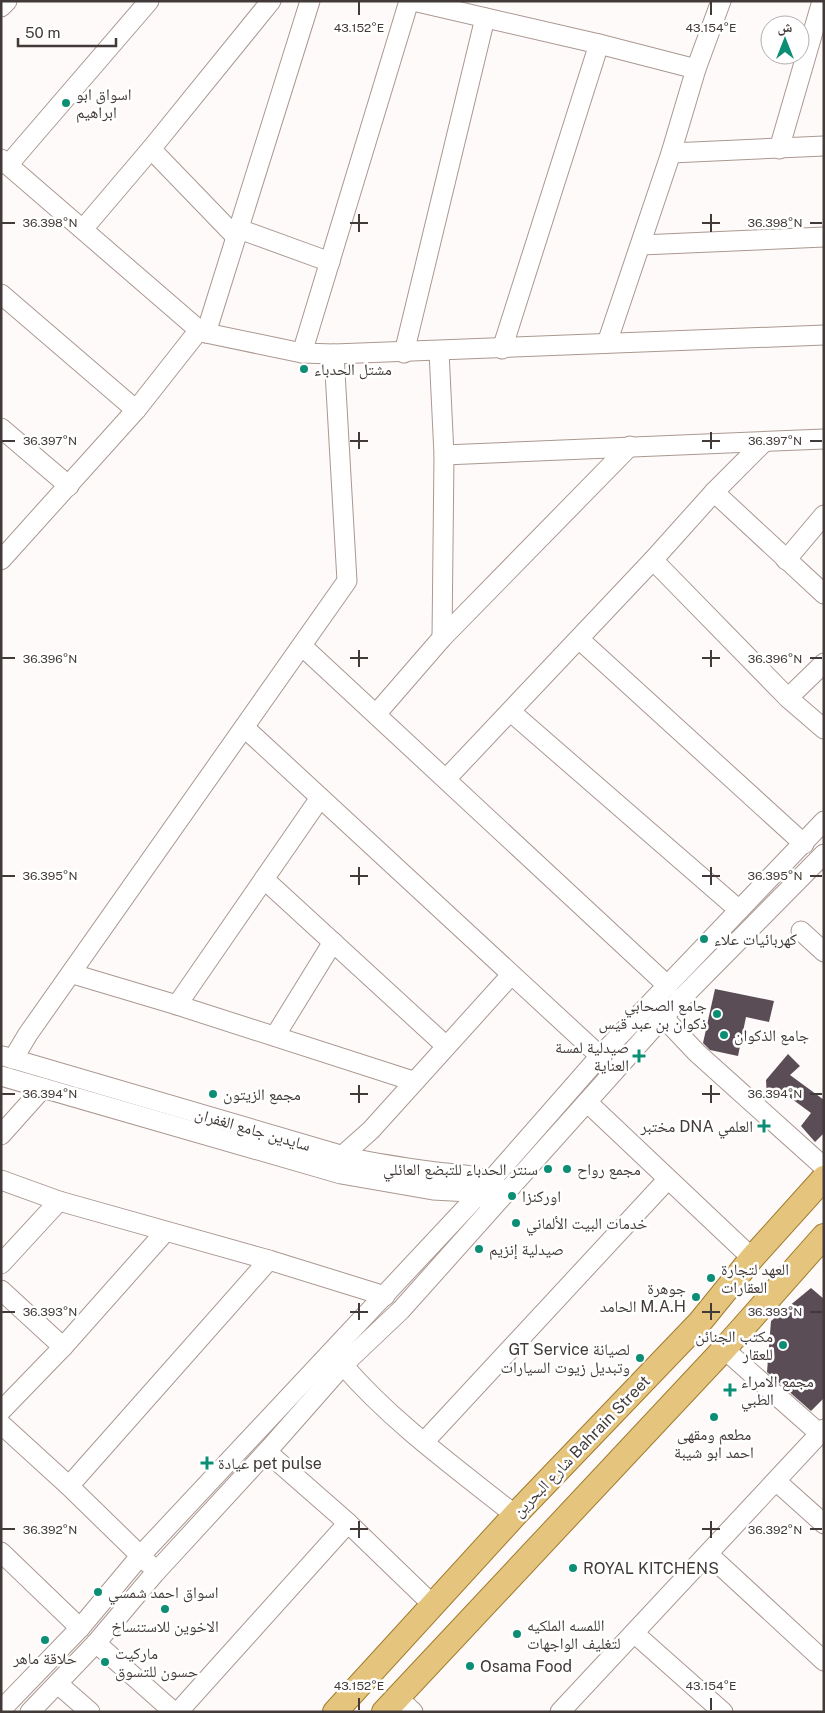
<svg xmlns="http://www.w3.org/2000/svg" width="825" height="1713" font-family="'Public Sans','Noto Naskh Arabic',sans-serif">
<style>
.building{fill:#5b4d55}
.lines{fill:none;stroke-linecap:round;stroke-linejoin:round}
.minor-casing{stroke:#aa9891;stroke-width:21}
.major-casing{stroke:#a07b2c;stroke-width:26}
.minor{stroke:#fff;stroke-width:19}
.major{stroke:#e5c57d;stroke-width:24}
.ticks{fill:none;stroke:#423a38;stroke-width:2}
.poi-dot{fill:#0c8e75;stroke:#fff;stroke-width:2}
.labels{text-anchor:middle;stroke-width:5;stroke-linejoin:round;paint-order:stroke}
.poi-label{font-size:16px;fill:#423a38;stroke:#fff;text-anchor:start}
.street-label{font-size:16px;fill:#423a38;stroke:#fff}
.ticks-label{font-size:12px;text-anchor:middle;fill:#423a38;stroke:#fff;stroke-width:5;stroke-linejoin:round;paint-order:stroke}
</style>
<rect width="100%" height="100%" fill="#fefaf9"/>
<g class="building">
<polygon points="715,989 774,1001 769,1022 746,1017 738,1056 710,1050 703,1043"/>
<polygon points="788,1054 800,1066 790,1075 824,1100 824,1133 815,1142 801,1126 811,1113 777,1088 767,1098 766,1080"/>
<polygon points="811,1288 824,1299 824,1398 811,1411 767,1372 771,1321"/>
</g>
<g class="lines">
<defs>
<g id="minor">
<polyline points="413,1 599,44 696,69"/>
<polyline points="1,7 7,1"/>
<polyline points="151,149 236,237"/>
<polyline points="779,149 822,1"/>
<polyline points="671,153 824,146"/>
<polyline points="1,159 199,330 206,333 302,353 334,354 824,335"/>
<polyline points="8,165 149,1"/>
<polyline points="83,229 151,149 271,1"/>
<polyline points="239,229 330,262"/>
<polyline points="641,245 824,237"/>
<polyline points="1,294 136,410"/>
<polyline points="206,333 310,1"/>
<polyline points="607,343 671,153 696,69 721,1"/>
<polyline points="502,349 599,44"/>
<polyline points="439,351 444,455 442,638"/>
<polyline points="302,353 409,1"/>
<polyline points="404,353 485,18"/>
<polyline points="1,428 69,486"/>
<polyline points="444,455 824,439"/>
<polyline points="714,492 824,594"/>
<polyline points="1,560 136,410 199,330"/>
<polyline points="653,560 788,698 824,729"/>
<polyline points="786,560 824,515"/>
<polyline points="579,639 804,844"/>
<polyline points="302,646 668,986"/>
<polyline points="788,698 824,663"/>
<polyline points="511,712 739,910"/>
<polyline points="377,713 442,638 630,446"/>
<polyline points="245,728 600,1056"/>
<polyline points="446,779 653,560 714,492 764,442"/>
<polyline points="264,879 446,1046"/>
<polyline points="801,931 824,952"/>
<polyline points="73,974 177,1005 413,1081"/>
<polyline points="177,1005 320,798"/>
<polyline points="663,1017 697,1053 824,1167"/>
<polyline points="275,1036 333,942"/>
<path d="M3 1056 351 1158C379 1164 407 1168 436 1172 459 1175 480 1173 499 1188"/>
<polyline points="13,1059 28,1034 347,581 334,354"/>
<polyline points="1,1076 341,1174 433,1190 470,1192 488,1200"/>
<polyline points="587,1102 752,1258"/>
<polyline points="1,1135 43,1088"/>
<polyline points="343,1155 371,1130 511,975"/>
<polyline points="1,1180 59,1201 269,1260 385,1296"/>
<polyline points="1,1264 59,1201"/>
<polyline points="1,1290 63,1347"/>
<polyline points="724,1349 820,1434"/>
<path d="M343 1365C392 1422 456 1468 515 1515"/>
<polyline points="1,1411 63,1347 165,1232"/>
<polyline points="1,1424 69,1486 149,1564"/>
<polyline points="424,1442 668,1179"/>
<polyline points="267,1452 348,1523 434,1606"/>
<polyline points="776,1481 824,1524"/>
<polyline points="69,1486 269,1260"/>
<polyline points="1,1552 80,1628"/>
<polyline points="708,1554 824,1661"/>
<polyline points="634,1633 723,1712"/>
<polyline points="96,1643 174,1712"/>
<polyline points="58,1684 90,1712"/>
<polyline points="397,1697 413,1712"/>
<polyline points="1,1710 80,1628 141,1555 479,1194 600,1056 824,821"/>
<polyline points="30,1712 96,1643 155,1573 270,1448 343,1365 401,1310 663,1017 824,854"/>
<polyline points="178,1712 348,1523"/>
<polyline points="560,1712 824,1429"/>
</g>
<g id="major">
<polyline points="335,1712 515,1515 700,1322 752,1258 824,1178"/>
<polyline points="384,1712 724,1349 824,1236"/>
</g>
</defs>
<use href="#minor" class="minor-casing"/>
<use href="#major" class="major-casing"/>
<use href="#minor" class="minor"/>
<use href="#major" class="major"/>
</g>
<path class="ticks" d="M359 2V15M711 2V15M359 214V232M711 214V232M2 223H15M350 223H368M702 223H720M810 223H822M359 432V449M711 432V449M2 441H15M350 441H368M702 441H720M810 441H822M359 650V667M711 650V667M2 658H15M350 658H368M702 658H720M810 658H822M359 867V885M711 867V885M2 876H15M350 876H368M702 876H720M810 876H822M359 1085V1103M711 1085V1103M2 1094H15M350 1094H368M702 1094H720M810 1094H822M359 1303V1320M711 1303V1320M2 1312H15M350 1312H368M702 1312H720M810 1312H822M359 1521V1538M711 1521V1538M2 1529H15M350 1529H368M702 1529H720M810 1529H822M359 1698V1710M711 1698V1710"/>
<g class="poi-dot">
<circle cx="66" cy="103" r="5"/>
<circle cx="304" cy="369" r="5"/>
<circle cx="704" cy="939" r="5"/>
<circle cx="717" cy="1014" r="5"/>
<circle cx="724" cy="1035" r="5"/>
<path d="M636.5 1048.5h5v5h5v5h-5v5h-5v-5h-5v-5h5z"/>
<circle cx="213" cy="1094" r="5"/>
<path d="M761.5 1118.5h5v5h5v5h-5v5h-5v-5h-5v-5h5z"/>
<circle cx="548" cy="1169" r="5"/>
<circle cx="567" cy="1169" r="5"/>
<circle cx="512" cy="1196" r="5"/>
<circle cx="516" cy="1223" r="5"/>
<circle cx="479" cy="1249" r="5"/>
<circle cx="711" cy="1278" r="5"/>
<circle cx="696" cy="1297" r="5"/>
<circle cx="783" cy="1345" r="5"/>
<circle cx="640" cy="1358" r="5"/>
<path d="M727.5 1382.5h5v5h5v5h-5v5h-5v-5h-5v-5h5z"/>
<circle cx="714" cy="1417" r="5"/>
<path d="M204.5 1455.5h5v5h5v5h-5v5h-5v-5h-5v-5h5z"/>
<circle cx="573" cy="1568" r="5"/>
<circle cx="98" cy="1592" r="5"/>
<circle cx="165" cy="1609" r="5"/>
<circle cx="517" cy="1634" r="5"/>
<circle cx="45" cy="1640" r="5"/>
<circle cx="105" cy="1662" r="5"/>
<circle cx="470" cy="1666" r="5"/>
</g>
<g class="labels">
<g class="poi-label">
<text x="76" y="100">اسواق ابو<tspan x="76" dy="18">ابراهيم</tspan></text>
<text x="314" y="375">مشتل الحدباء</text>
<text x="714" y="945">كهربائيات علاء</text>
<text x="707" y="1011" text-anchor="end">جامع الصحابي<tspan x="707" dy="18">ذكوان بن عبد قيس</tspan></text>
<text x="734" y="1041">جامع الذكوان</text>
<text x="629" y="1053" text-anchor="end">صيدلية لمسة<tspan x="629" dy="18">العناية</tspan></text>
<text x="223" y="1100">مجمع الزيتون</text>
<text x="753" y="1132" text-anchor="end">مختبر DNA العلمي</text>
<text x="538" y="1175" text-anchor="end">سنتر الحدباء للتبضع العائلي</text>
<text x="577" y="1175">مجمع رواح</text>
<text x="522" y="1202">اوركنزا</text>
<text x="526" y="1229">خدمات البيت الألماني</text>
<text x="489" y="1255">صيدلية إنزيم</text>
<text x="721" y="1275">العهد لتجارة<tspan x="721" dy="18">العقارات</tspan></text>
<text x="686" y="1294" text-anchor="end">جوهرة<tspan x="686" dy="18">الحامد M.A.H</tspan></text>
<text x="773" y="1342" text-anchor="end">مكتب الجنائن<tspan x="773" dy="18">للعقار</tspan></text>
<text x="630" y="1355" text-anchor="end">GT Service لصيانة<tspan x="630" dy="18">وتبديل زيوت السيارات</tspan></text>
<text x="741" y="1387">مجمع الامراء<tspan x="741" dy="18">الطبي</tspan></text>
<text x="714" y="1440" text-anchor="middle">مطعم ومقهى<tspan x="714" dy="18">احمد ابو شيبة</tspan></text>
<text x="218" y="1469">عيادة pet pulse</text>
<text x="583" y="1574">ROYAL KITCHENS</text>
<text x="108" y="1598">اسواق احمد شمسي</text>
<text x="527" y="1631">اللمسه الملكيه<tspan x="527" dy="18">لتغليف الواجهات</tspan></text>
<text x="165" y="1632" text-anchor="middle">الاخوين للاستنساخ</text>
<text x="115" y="1659">ماركيت<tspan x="115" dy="18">حسون للتسوق</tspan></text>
<text x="45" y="1664" text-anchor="middle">حلاقة ماهر</text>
<text x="480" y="1672">Osama Food</text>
</g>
<g class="street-label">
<text transform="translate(253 1129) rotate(16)" y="6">سايدين جامع الغفران</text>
<text transform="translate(581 1446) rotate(-46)" y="6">شارع البحرين Bahrain Street</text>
</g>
</g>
<g class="ticks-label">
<text x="359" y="32">43.152°E</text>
<text x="711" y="32">43.154°E</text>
<text x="50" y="227">36.398°N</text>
<text x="775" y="227">36.398°N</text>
<text x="50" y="445">36.397°N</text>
<text x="775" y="445">36.397°N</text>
<text x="50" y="663">36.396°N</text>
<text x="775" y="663">36.396°N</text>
<text x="50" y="880">36.395°N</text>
<text x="775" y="880">36.395°N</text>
<text x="50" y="1098">36.394°N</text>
<text x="775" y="1098">36.394°N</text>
<text x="50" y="1316">36.393°N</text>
<text x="775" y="1316">36.393°N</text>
<text x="50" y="1534">36.392°N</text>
<text x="775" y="1534">36.392°N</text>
<text x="359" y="1690">43.152°E</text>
<text x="711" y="1690">43.154°E</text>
</g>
<rect width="825" height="1713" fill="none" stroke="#423a38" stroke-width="5"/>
<g transform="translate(785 40)"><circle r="24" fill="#ffffff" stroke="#b3b0af"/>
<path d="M0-4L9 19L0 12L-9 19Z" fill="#0c8e75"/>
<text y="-8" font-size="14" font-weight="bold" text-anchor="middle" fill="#423a38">ش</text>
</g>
<path d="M18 38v8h98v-8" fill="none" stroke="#423a38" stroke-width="2.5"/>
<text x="25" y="38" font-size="15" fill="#423a38" stroke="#ffffff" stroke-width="4" paint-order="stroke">50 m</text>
</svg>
